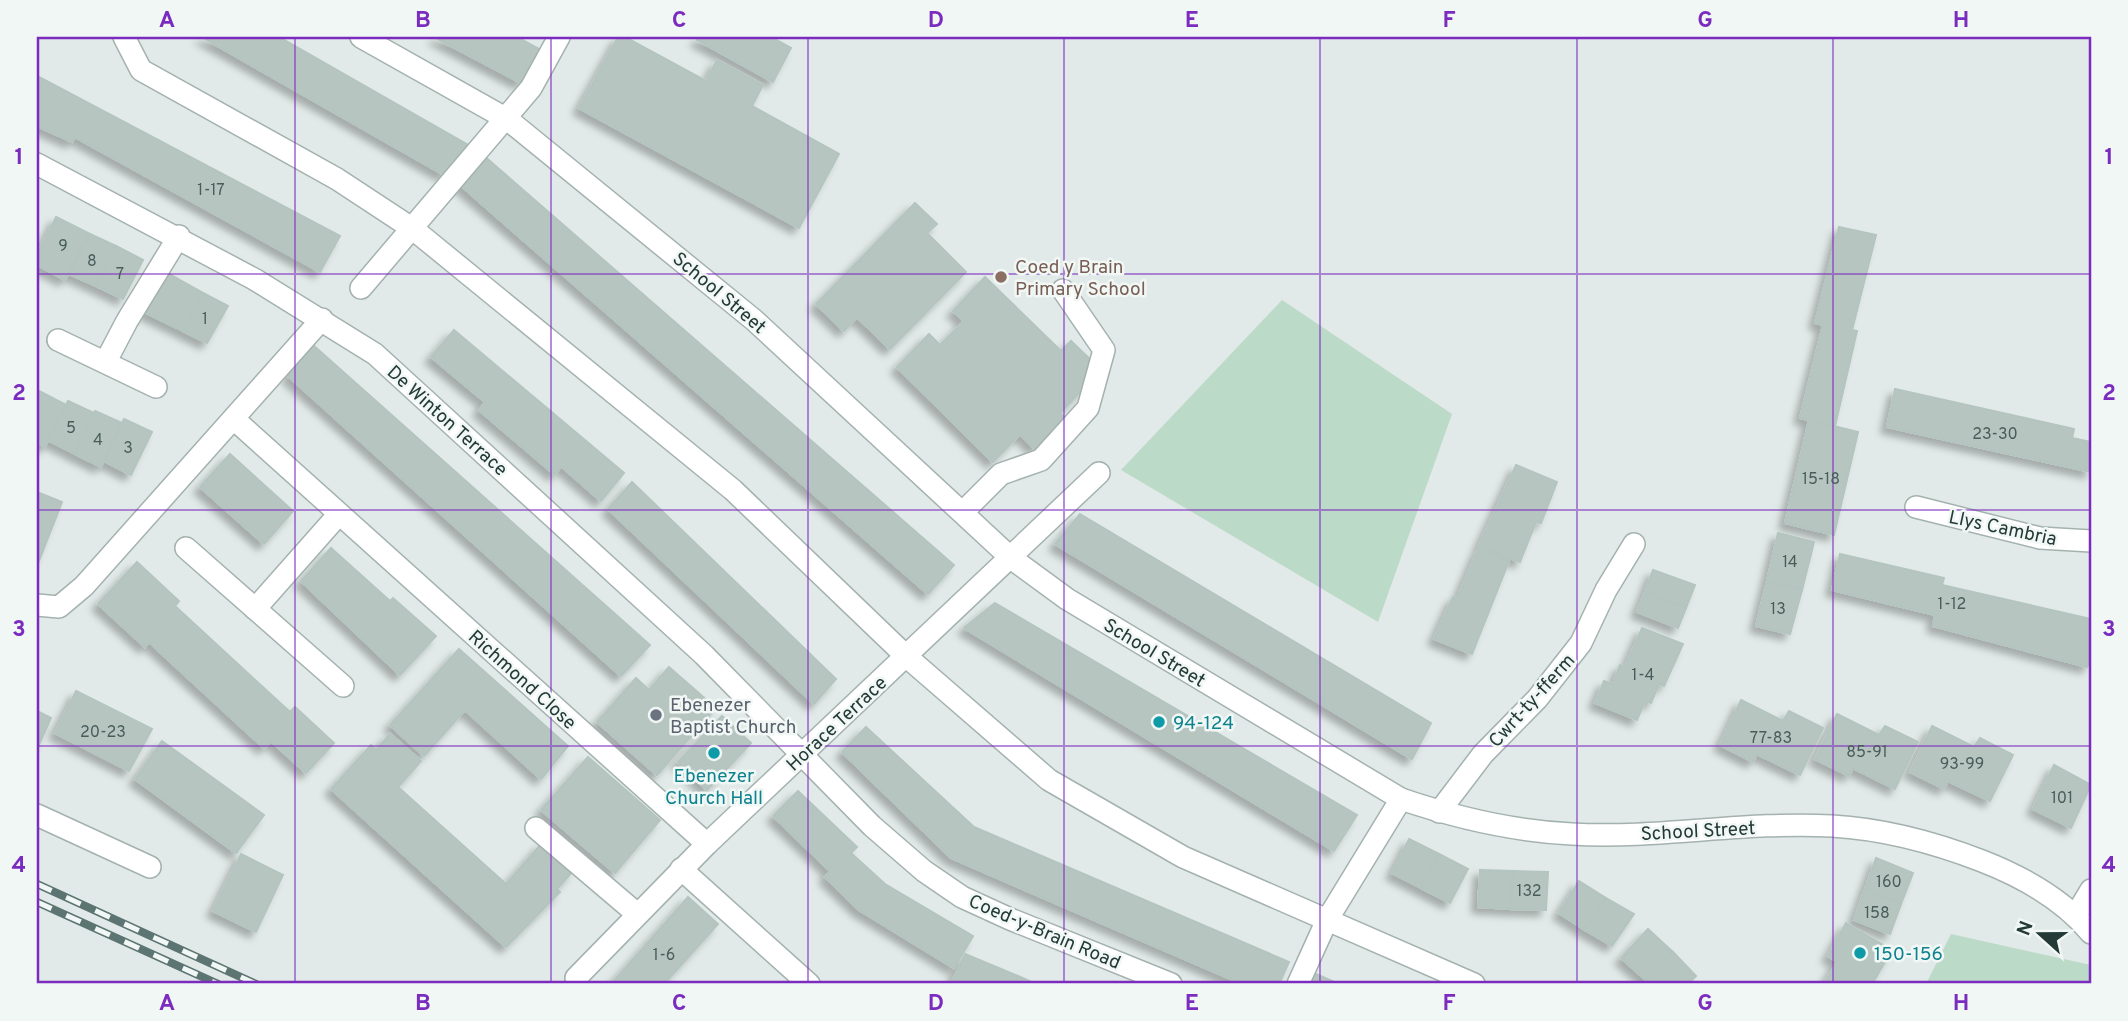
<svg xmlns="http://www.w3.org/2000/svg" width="2128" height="1021" font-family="Overpass,sans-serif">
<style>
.green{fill:#bcdac8}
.building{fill:#b7c5c1;stroke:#b4c4bf;stroke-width:2;filter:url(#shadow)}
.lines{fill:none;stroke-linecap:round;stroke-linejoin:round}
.minor-casing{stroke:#a4b2af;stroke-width:24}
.minor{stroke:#fff;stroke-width:21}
.rail-casing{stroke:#5d7572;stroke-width:8}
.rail{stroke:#f1f7f5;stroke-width:5;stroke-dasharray:16;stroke-linecap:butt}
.grid{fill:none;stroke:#7b2cbf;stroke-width:2;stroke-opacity:0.55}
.education-dot{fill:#8d6e63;stroke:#f1f7f5;stroke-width:2.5}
.worship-dot{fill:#6b7280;stroke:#f1f7f5;stroke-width:2.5}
.culture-dot{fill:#0f9aa8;stroke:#f1f7f5;stroke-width:2.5}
.labels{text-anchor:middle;stroke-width:5;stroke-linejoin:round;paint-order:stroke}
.number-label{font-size:16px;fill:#485d5a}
.education-label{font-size:19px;fill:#785e54;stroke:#f1f7f5;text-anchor:start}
.street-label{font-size:19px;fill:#233a37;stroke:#f1f7f5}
.worship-label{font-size:19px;fill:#5b616d;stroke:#f1f7f5;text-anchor:start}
.culture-label{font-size:19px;fill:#0d838f;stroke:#f1f7f5;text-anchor:start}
.neatline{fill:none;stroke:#7b2cbf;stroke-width:2.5}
.grid-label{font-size:23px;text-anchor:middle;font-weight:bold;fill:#7b2cbf}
</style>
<defs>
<filter id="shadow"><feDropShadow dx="-6" dy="6" stdDeviation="3.5" flood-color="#0004"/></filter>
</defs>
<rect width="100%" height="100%" fill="#e1eae8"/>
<g class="green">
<polygon points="1282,300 1452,414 1378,622 1121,470"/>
<polygon points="1951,934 2091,965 2091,984 1926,984"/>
</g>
<g class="building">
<polygon points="202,37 279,37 470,146 444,175"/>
<polygon points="434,37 517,37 543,51 521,83"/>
<polygon points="618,37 625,37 706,81 717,60 763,85 752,106 839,154 799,228 579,108"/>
<polygon points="699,37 771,37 791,48 773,82 697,40"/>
<polygon points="37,76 340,236 320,272 75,137 72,142 37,126"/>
<polygon points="483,155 954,565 928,594 459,184"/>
<polygon points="915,203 937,224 927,233 966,272 890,349 857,317 844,331 816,304"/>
<polygon points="56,217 90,234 65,280 37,265 37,255"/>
<polygon points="1839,227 1876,235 1852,330 1857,331 1835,426 1800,418 1823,325 1815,323"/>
<polygon points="90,234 116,246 96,286 69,274"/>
<polygon points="116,246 143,260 123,299 96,286"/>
<polygon points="164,271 203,293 183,331 144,312"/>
<polygon points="985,277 1061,351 1071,341 1096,365 1082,378 1088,384 1060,413 1065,418 1035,449 1020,434 993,462 897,367 929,334 940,345 964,321 953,311"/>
<polygon points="203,293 228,306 207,343 183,331"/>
<polygon points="454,330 624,473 601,501 561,466 555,475 479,410 485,402 431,357"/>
<polygon points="313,345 650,645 621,676 288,376"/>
<polygon points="1895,389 2074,429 2072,438 2091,442 2091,472 1887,427"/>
<polygon points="39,391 66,405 45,447 37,443"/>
<polygon points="68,401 94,413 75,454 48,440"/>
<polygon points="95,411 122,423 101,467 75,454"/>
<polygon points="124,419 152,432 131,475 104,461"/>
<polygon points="1809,420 1858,432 1834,535 1785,523"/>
<polygon points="230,454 293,511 264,544 200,487"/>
<polygon points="1516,465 1557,482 1541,523 1536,522 1520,562 1479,546"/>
<polygon points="632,482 836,679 814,704 608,509"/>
<polygon points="37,492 62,502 37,566"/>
<polygon points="1080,514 1431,723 1412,759 1055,544"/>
<polygon points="1778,533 1814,542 1802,590 1767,581"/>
<polygon points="331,548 390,601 393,598 436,636 400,675 301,581"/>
<polygon points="1478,549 1509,561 1472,654 1434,639 1453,597 1457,599"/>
<polygon points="1840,554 1944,578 1942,585 2091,619 2091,660 2087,667 1933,626 1935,615 1832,590"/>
<polygon points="137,562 179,601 175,606 290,712 295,707 334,743 306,773 271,741 264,748 149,642 145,647 98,604"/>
<polygon points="1653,570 1695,585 1686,608 1645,592"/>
<polygon points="1767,581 1802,590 1790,634 1756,626"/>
<polygon points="1645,592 1686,608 1678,628 1637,612"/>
<polygon points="995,603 1357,815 1334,851 964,628"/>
<polygon points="1642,628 1683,644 1664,686 1659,684 1651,703 1645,701 1637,720 1595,703 1604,681 1613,684 1620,665 1625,667"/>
<polygon points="459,649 568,746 541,779 465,710 424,756 390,725"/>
<polygon points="669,667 716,708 657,775 597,722 636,678 649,690"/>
<polygon points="76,691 152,729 129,771 55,733"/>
<polygon points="1741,700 1783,721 1789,711 1823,728 1800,775 1757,754 1753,762 1720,745"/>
<polygon points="37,711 51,718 37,749"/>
<polygon points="1837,714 1879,735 1885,726 1918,742 1895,789 1853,768 1849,776 1815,759"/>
<polygon points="722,716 751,743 707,790 678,762"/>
<polygon points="1932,726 1974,747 1980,738 2013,755 1990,801 1948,781 1944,789 1910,772"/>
<polygon points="866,727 974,827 1289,962 1279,984 1242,984 951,858 842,752"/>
<polygon points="390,734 421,761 398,787 506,884 542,843 573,871 557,889 560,892 506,947 331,789 371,745 376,750"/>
<polygon points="162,741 264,815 236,853 135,779"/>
<polygon points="588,757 660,820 615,873 541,810"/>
<polygon points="2054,765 2091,785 2071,828 2033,809"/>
<polygon points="798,791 857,847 851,853 885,884 973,936 954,968 859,910 825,877 830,871 773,816"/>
<polygon points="1409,839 1439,854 1421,888 1392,873"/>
<polygon points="241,854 283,875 256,932 213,911"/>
<polygon points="1439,854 1468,869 1450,903 1421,888"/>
<polygon points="1876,858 1913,873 1901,904 1865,889"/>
<polygon points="1480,870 1513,871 1510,909 1478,907"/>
<polygon points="1513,871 1548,872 1546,910 1510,909"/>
<polygon points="1579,881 1606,898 1585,930 1559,913"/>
<polygon points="1865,889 1901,904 1890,934 1854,920"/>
<polygon points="688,897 718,924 664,984 611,984"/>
<polygon points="1606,898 1634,914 1612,946 1585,930"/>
<polygon points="1846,923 1892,950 1872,984 1824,984 1837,962 1828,956"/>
<polygon points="1648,929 1673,952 1646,980 1621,958"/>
<polygon points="1673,952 1696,976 1688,984 1650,984 1646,980"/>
<polygon points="965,954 1018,976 1014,984 951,984"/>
<polygon points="1309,971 1339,984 1303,984"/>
<polygon points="1018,976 1036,984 1014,984"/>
</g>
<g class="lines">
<defs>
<g id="minor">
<polyline points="124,37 141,70 337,179 413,229 733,490 907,657 1049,780 1183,857 1474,984"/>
<path d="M361 37 507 119 754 320 1011 558 1067 599 1401 799C1457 818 1512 831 1572 834 1658 839 1746 821 1832 826 1884 829 1933 842 1982 861 2023 877 2063 899 2091 933"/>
<polyline points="37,164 254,279 375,354 704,655 872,826 924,871 962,897 1010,919 1171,984"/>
<polyline points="361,288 531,88 559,37"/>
<polyline points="58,340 156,387"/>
<polyline points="106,361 127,321 179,236"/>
<polyline points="235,420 707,844"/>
<polyline points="1916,507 2040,538 2091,541"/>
<polyline points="963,512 1001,474 1041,460 1088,408 1104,350 1063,290"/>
<polyline points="186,548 343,686"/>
<polyline points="37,605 59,607 84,586 322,319"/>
<polyline points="255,609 339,514"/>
<polyline points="1439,812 1483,754 1537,699 1581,643 1606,590 1634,544"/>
<polyline points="37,815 150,867"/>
<polyline points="536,828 636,913"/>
<polyline points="681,869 809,984"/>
<polyline points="2076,915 2091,890"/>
<polyline points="576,978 707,844 1099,473"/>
<polyline points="1298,984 1327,920 1401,799"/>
</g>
</defs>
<use href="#minor" class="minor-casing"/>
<use href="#minor" class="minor"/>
<defs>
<g id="rail">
<polyline points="37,884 256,984"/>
<polyline points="37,902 218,984"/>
</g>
</defs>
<use href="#rail" class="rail-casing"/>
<use href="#rail" class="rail"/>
</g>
<path class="grid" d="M295 37V984M551 37V984M808 37V984M1064 37V984M1320 37V984M1577 37V984M1833 37V984M37 274H2091M37 510H2091M37 746H2091"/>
<circle class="education-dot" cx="1001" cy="277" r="7"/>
<circle class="worship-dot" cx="656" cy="715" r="7"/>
<g class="culture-dot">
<circle cx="1159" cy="722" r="7"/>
<circle cx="714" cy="753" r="7"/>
<circle cx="1860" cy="953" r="7"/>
</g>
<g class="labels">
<g class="number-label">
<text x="211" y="195">1-17</text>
<text x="63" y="251">9</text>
<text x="92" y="266">8</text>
<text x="120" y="279">7</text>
<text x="205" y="324">1</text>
<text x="71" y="433">5</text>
<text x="1995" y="439">23-30</text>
<text x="98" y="445">4</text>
<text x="128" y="453">3</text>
<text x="1821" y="484">15-18</text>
<text x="1790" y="567">14</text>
<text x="1952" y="609">1-12</text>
<text x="1778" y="614">13</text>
<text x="1643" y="680">1-4</text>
<text x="103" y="737">20-23</text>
<text x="1771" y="743">77-83</text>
<text x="1867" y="757">85-91</text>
<text x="1962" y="769">93-99</text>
<text x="2062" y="803">101</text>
<text x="1889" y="887">160</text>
<text x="1529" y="896">132</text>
<text x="1877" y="918">158</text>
<text x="664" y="960">1-6</text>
</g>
<g class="education-label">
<text x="1015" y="273">Coed y Brain<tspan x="1015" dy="22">Primary School</tspan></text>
</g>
<g class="street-label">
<text transform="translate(720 292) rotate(40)" y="7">School Street</text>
<text transform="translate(448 420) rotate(42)" y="7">De Winton Terrace</text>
<text transform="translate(2003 527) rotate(12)" y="7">Llys Cambria</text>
<text transform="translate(1155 652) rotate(31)" y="7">School Street</text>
<text transform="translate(523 679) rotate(42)" y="7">Richmond Close</text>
<text transform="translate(1531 700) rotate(-48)" y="7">Cwrt-ty-fferm</text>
<text transform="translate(836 723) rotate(-43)" y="7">Horace Terrace</text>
<text transform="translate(1698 830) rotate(-3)" y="7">School Street</text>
<text transform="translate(1045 931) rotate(23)" y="7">Coed-y-Brain Road</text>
</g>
<g class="worship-label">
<text x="670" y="711">Ebenezer<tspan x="670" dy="22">Baptist Church</tspan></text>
</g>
<g class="culture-label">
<text x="1173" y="729">94-124</text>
<text x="714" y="782" text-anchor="middle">Ebenezer<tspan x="714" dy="22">Church Hall</tspan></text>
<text x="1874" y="960">150-156</text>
</g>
</g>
<rect width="2128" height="1021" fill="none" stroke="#f1f7f5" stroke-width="77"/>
<g transform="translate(2040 934) rotate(291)" stroke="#f1f7f5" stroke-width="5" paint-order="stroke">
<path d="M0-5L12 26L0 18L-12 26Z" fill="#233a37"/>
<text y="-10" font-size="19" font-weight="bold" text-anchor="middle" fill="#233a37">N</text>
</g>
<rect x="38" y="38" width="2052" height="944" class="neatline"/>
<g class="grid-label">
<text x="167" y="27">A</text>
<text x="423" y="27">B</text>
<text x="679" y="27">C</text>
<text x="936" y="27">D</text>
<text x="1192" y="27">E</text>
<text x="1449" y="27">F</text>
<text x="1705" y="27">G</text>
<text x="1961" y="27">H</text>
<text x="19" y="164">1</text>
<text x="2109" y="164">1</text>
<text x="19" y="400">2</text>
<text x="2109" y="400">2</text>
<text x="19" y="636">3</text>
<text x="2109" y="636">3</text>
<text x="19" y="872">4</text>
<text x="2109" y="872">4</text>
<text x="167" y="1010">A</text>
<text x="423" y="1010">B</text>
<text x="679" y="1010">C</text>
<text x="936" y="1010">D</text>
<text x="1192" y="1010">E</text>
<text x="1449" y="1010">F</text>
<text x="1705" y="1010">G</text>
<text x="1961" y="1010">H</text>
</g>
</svg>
